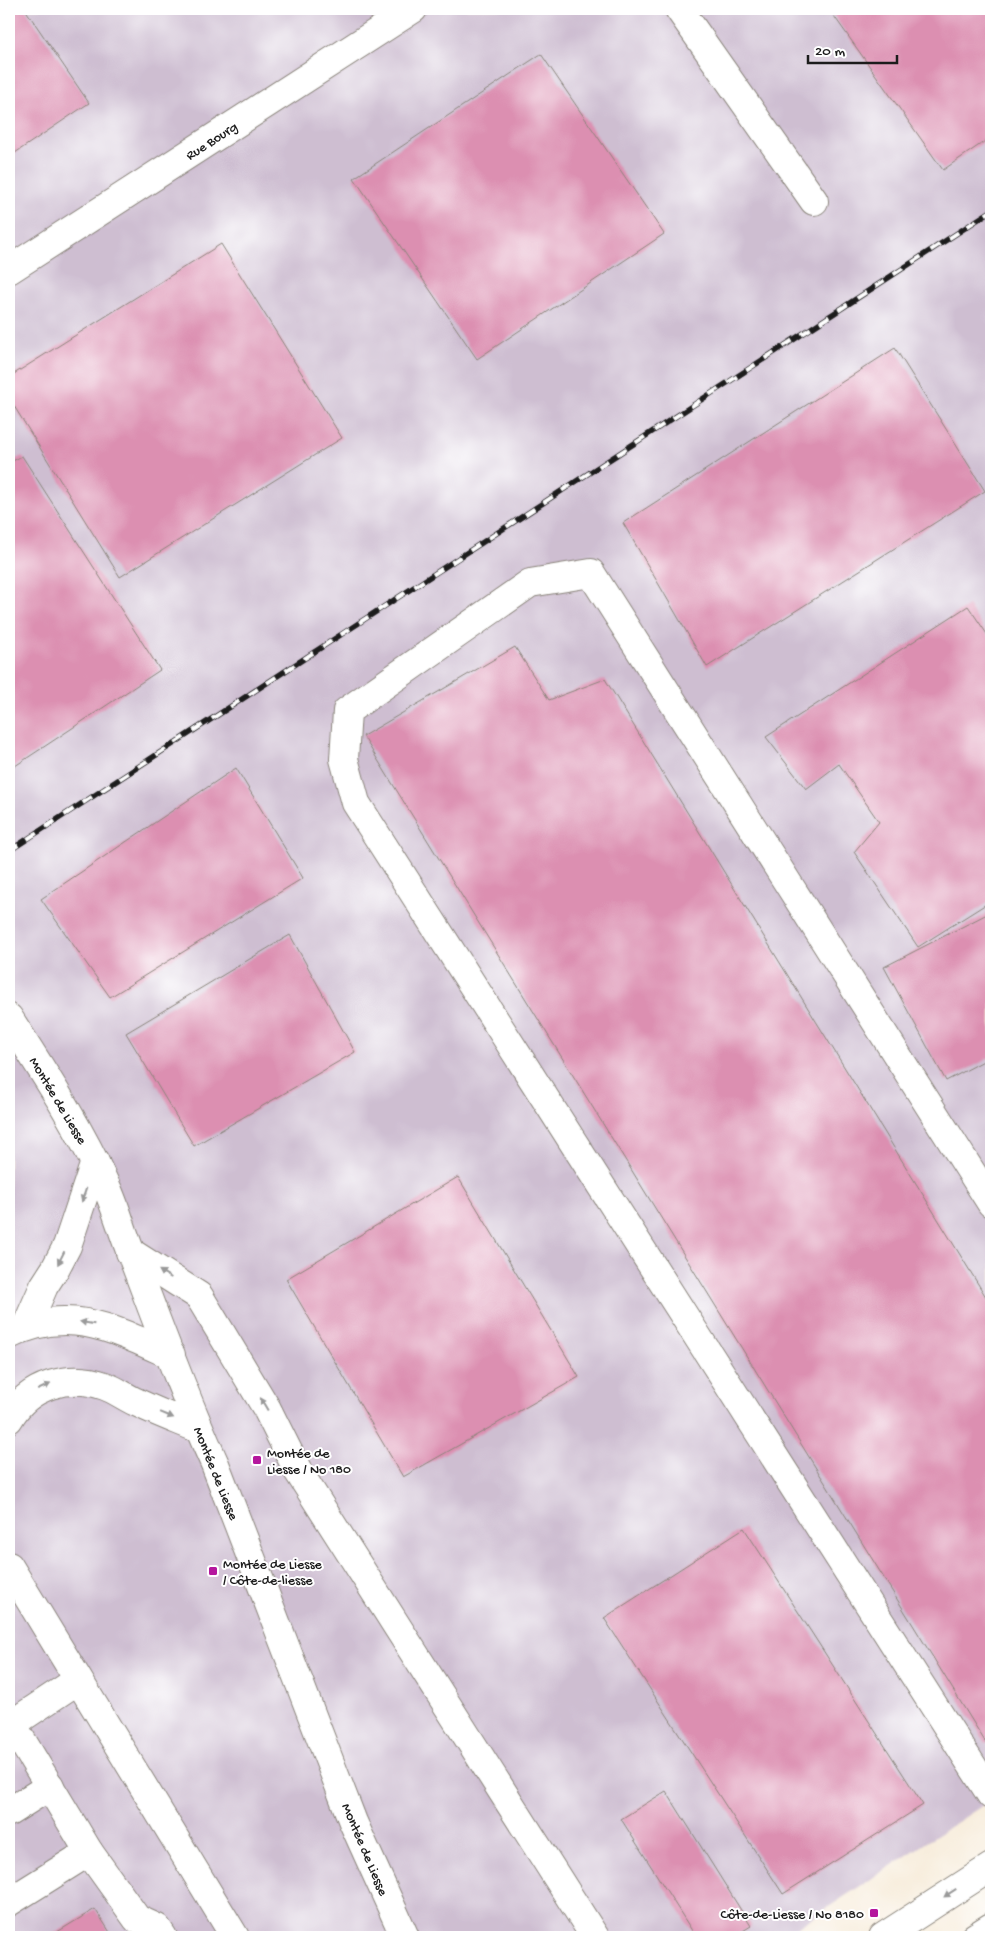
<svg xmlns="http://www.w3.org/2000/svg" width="1000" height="1946" font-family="'Gochi Hand',sans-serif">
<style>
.industrial{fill:#cebed1}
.building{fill:#dc8fb1}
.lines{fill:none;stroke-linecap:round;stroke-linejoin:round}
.minor-casing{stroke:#8a847b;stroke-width:30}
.major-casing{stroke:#8a847b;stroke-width:30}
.highway-casing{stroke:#8a847b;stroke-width:30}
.minor{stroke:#fff;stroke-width:28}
.major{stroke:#fff;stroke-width:28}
.highway{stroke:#fff;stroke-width:28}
.rail-casing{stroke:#1c1c1c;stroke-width:5.5}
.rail{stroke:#fff;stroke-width:4;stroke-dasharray:11;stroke-linecap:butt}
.oneway{fill:#999}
.poi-dot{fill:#b5179e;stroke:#fff;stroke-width:2}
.labels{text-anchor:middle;stroke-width:4;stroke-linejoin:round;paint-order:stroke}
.street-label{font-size:14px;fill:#1c1c1c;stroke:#fff}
.poi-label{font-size:14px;fill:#1c1c1c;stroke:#fff;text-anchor:start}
</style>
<rect width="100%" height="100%" fill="#fff"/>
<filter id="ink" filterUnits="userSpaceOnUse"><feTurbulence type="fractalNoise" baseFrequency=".02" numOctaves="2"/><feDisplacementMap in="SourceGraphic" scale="10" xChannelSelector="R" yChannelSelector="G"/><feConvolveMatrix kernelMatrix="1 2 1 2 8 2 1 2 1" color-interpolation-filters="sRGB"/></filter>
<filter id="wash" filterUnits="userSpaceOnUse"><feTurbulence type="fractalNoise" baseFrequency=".0096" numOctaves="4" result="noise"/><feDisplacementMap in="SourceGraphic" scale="20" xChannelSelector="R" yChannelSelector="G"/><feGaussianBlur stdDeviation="1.12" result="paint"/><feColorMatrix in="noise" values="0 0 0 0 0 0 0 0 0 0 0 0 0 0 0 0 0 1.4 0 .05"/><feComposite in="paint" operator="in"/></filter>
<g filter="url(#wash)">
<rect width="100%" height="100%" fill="#f7ecda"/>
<polygon class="industrial" points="9,9 991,9 991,1800 783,1937 9,1937"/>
<g id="blocks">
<g class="building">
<polygon points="9,9 25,9 89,103 9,157"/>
<polygon points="829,9 991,9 991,137 943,170"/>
<polygon points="541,54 664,234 477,359 354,178"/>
<polygon points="221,244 342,438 120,577 9,398 9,377"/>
<polygon points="895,348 985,491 707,667 623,523"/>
<polygon points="22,456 160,670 9,770 9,463"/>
<polygon points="968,606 991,640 991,717 988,720 991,725 991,901 918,947 854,852 879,822 839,764 806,789 766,737"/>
<polygon points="515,647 549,700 605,679 991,1305 991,1740 986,1743 363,736"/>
<polygon points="236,768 303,878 110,997 41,899"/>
<polygon points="991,912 991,1057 946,1081 884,967"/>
<polygon points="290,935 355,1052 194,1146 126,1033"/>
<polygon points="458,1177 579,1377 403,1477 286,1279"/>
<polygon points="744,1528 923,1805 783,1894 604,1618"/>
<polygon points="666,1791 751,1926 733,1937 696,1937 621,1819"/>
<polygon points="95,1909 113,1937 49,1937"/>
</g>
</g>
</g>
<g filter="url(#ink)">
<use href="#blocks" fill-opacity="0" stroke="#8a847b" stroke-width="1"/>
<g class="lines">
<defs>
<g id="minor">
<polyline points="679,9 814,201"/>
<polyline points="9,270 413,9"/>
<path d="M9 1018C44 1073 79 1126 106 1186 116 1207 122 1231 131 1253 158 1324 184 1396 215 1464L353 1822 405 1937"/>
<polyline points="991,1203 591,573 530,583 347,711 344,759 356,803 991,1795"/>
<polyline points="130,1252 199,1296 267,1409 298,1471 595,1937"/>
<polyline points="26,1327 44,1286 55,1269 67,1246 95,1162"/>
<path d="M9 1335C68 1304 116 1330 171 1355"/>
<path d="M9 1419C28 1385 69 1373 105 1386 116 1390 125 1397 136 1402 156 1412 178 1420 199 1429"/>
<polyline points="9,1566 235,1937"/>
<polyline points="12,1724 78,1680"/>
<polyline points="9,1726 12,1724 89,1852"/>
<polyline points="9,1812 50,1786"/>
<polyline points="9,1902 89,1852 137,1919 157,1928 163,1937"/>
</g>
<polyline id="major" points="883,1937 991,1867"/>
<polyline id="highway" points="975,1937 991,1927"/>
</defs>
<use href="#minor" class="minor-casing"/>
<use href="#major" class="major-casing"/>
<use href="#highway" class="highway-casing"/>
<use href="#minor" class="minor"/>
<use href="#major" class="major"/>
<use href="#highway" class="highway"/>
<defs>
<polyline id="rail" points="9,851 991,211"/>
</defs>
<use href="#rail" class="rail-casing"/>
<use href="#rail" class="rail"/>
</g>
<defs><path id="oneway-solid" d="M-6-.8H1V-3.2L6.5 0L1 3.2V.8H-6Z" transform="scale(1.25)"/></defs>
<g class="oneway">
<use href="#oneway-solid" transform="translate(84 1195) rotate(109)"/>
<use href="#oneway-solid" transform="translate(61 1258) rotate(117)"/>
<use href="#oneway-solid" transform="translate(165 1274) rotate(-148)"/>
<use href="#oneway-solid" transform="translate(87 1323) rotate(-170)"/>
<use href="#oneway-solid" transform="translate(44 1387) rotate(-25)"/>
<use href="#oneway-solid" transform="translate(264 1404) rotate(-120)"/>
<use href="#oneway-solid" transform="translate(167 1415) rotate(23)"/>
<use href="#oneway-solid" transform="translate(950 1893) rotate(147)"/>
</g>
</g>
<g class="poi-dot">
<rect x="252" y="1455" width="10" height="10" rx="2.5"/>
<rect x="208" y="1566" width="10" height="10" rx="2.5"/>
<rect x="869" y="1908" width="10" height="10" rx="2.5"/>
</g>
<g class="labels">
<g class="street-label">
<text transform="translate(211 140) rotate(-33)" y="5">Rue Bourg</text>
<text transform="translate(59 1100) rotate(59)" y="5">Montée de Liesse</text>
<text transform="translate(217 1473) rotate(68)" y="5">Montée de Liesse</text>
<text transform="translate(366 1849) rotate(67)" y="5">Montée de Liesse</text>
</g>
<g class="poi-label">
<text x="267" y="1457">Montée de<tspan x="267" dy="16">Liesse / No 180</tspan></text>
<text x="223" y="1568">Montée de Liesse<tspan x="223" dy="16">/ Côte-de-liesse</tspan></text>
<text x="864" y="1918" text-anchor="end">Côte-de-Liesse / No 8180</text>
</g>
</g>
<rect width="1000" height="1946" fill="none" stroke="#fff" stroke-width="30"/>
<path d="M808 55v8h89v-8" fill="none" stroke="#1c1c1c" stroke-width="2.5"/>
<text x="815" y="55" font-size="15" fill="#1c1c1c" stroke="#ffffff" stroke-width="4" paint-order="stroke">20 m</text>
</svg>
